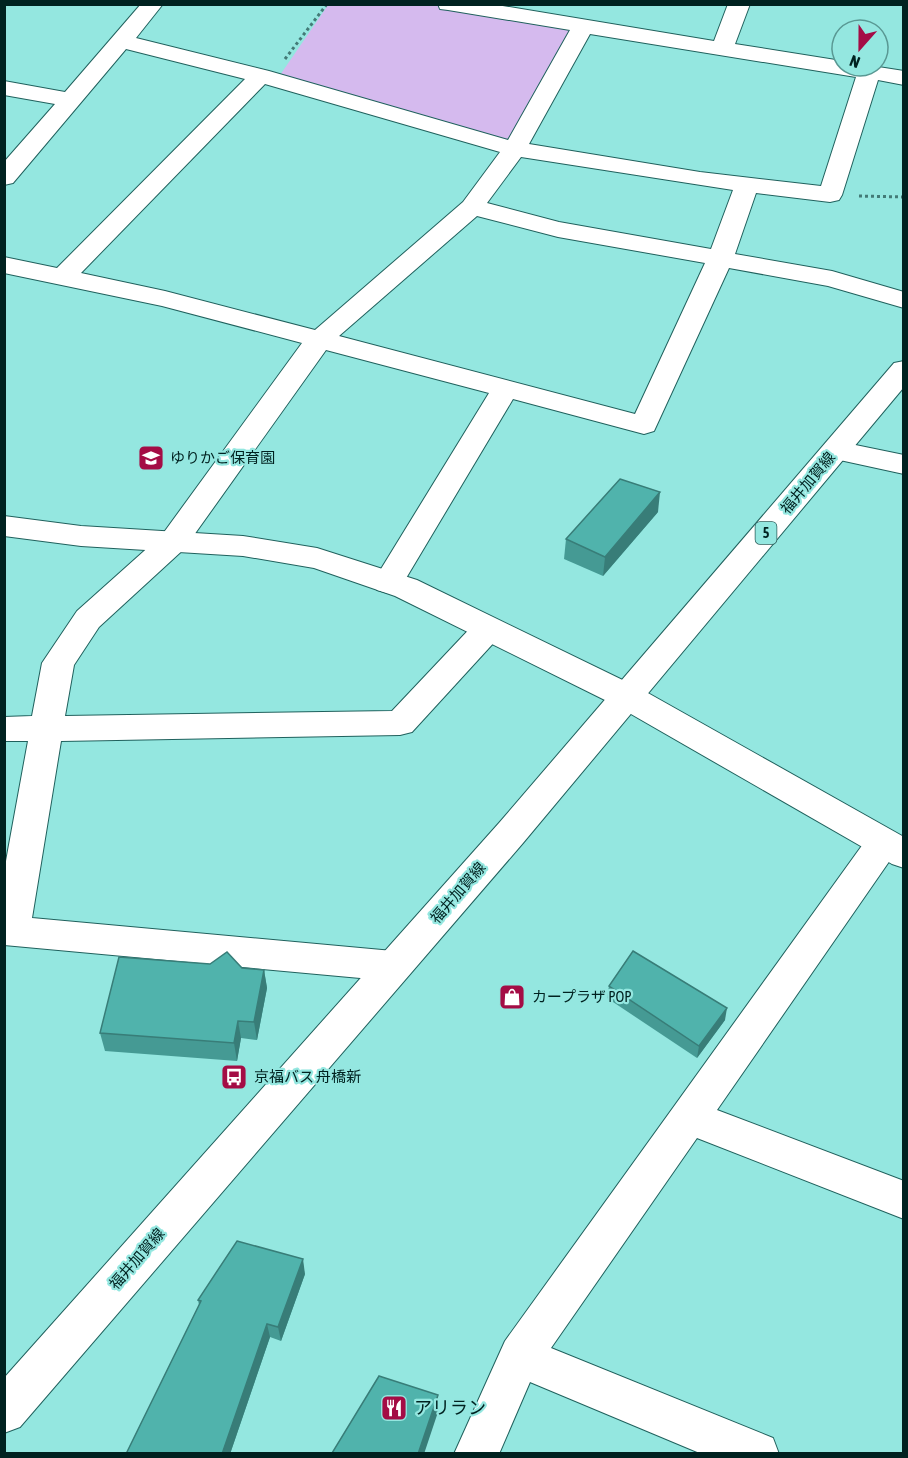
<svg xmlns="http://www.w3.org/2000/svg" width="908" height="1458" font-family="'Asap Condensed','Noto Sans JP',sans-serif">
<style>
.green{fill:#d5baee}
.lines{fill:none;stroke-linecap:round;stroke-linejoin:round}
.street-casing{stroke:#20615d;stroke-width:2}
.secondary-casing{stroke:#20615d;stroke-width:2}
.primary-casing{stroke:#20615d;stroke-width:2}
.path{stroke:#437b77;stroke-width:3;stroke-dasharray:3 3;stroke-linecap:butt}
.street{fill:#fff;fill-rule:evenodd}
.secondary{fill:#fff;fill-rule:evenodd}
.primary{fill:#fff;fill-rule:evenodd}
.wall{fill:#459a94}
.shaded-wall{fill:#387d78}
.building{fill:#50b3ac;stroke:#387d78;stroke-width:1.5}
.labels{text-anchor:middle;stroke-width:4.5;stroke-linejoin:round;paint-order:stroke}
.shield{fill:#94e7e0;stroke:#2c5d5a;stroke-width:1.5}
.shield-label{font-size:14px;font-weight:bold;fill:#002220}
.poi-label{font-size:15px;fill:#002220;stroke:#94e7e0;text-anchor:start}
.street-label{font-size:15px;fill:#002220;stroke:#94e7e0}
.near-poi-label{font-size:18px;fill:#002220;stroke:#94e7e0;text-anchor:start}
</style>
<rect width="100%" height="100%" fill="#94e7e0"/>
<polygon class="green" points="328,5 448,5 583,26 517,145 276,81"/>
<g class="lines">
<defs>
<g id="street">
<path d="M141 4H163L136 38 269 71 508 140 570 30 448 10 440 9 438 4H491L714 41 728 4H750L735 44 842 61V66H872L904 71V85L878 80 842 195 839 200 830 202 756 193 735 254 832 271 904 292V308L828 286 729 268 654 431 644 434 513 399 399 590 388 593 377 590 373 582 489 393 326 350 184 549 99 627 74 665 65 716 392 711 477 621 488 618 499 621 504 629 499 637 412 732 400 735 61 741 32 918 393 951 406 955 411 966 406 977 393 981 4 945V872L28 741H4V717L32 716 42 663 77 611 162 535 302 343 162 306 4 273V257L57 268 245 79 126 49 13 183 4 185V162L55 104 4 95V81L65 92ZM590 34 856 77 821 186 700 172 529 144ZM265 84 500 152 463 202 315 330 165 291 81 273ZM521 157 733 190 711 249 559 222 487 203ZM477 216 558 237 705 263 635 414 339 336Z"/>
<polygon points="836,441 904,455 904,474 826,457 822,450 826,443"/>
<polygon points="883,829 895,833 900,843 895,853 717,1110 904,1181 904,1219 697,1138 551,1348 773,1438 779,1454 702,1454 530,1382 499,1454 454,1454 505,1341 871,833"/>
</g>
<polygon id="secondary" points="4,516 81,526 243,536 317,548 417,580 639,688 904,837 904,868 892,864 617,706 395,596 314,568 243,556 81,546 4,536"/>
<polygon id="primary" points="904,361 904,387 523,843 20,1427 4,1433 4,1378 499,823 894,363"/>
</defs>
<use href="#street" class="street-casing"/>
<use href="#secondary" class="secondary-casing"/>
<use href="#primary" class="primary-casing"/>
<g class="path">
<polyline points="285,59 327,4"/>
<polyline points="859,196 904,197"/>
</g>
<use href="#street" class="street"/>
<use href="#secondary" class="secondary"/>
<use href="#primary" class="primary"/>
</g>
<g class="wall">
<polygon points="658,512 603,576 564,559 566,539"/>
<polygon points="242,968 264,970 267,988 257,1040 241,1038 237,1061 105,1051 100,1033"/>
<polygon points="609,986 725,1020 697,1058 607,998"/>
<polygon points="305,1274 281,1341 270,1337 230,1454 126,1454 199,1305 198,1300"/>
</g>
<g class="shaded-wall">
<polygon points="660,492 658,512 603,576 605,557"/>
<polygon points="264,970 267,988 257,1040 254,1022"/>
<polygon points="727,1008 725,1020 697,1058 699,1046"/>
<polygon points="238,1021 241,1038 237,1061 234,1043"/>
<polygon points="303,1259 305,1274 281,1341 278,1327"/>
<polygon points="267,1324 270,1337 230,1454 222,1454"/>
<polygon points="438,1395 438,1412 424,1454 418,1454"/>
</g>
<g class="building">
<polygon points="620,479 660,492 605,557 566,539"/>
<polygon points="633,951 727,1008 699,1046 609,986"/>
<polygon points="227,952 242,968 264,970 254,1022 238,1021 234,1043 100,1033 119,957 210,964"/>
<polygon points="237,1241 303,1259 278,1327 267,1324 222,1454 126,1454 201,1301 198,1300"/>
<polygon points="379,1376 438,1395 418,1454 335,1454 332,1453"/>
</g>
<defs>
<symbol id="school-square" viewBox="-11 -11 22 22"><rect x="-9" y="-9" width="18" height="18" rx="4" fill="#a40c45" stroke="#94e7e0"/><path d="M0-5L7-2L0 1L-7-2ZM-4 1L0 2.5L4 1V4Q0 6-4 4Z" fill="#fff"/></symbol>
<symbol id="shop-square" viewBox="-11 -11 22 22"><rect x="-9" y="-9" width="18" height="18" rx="4" fill="#a40c45" stroke="#94e7e0"/><path d="M-5-2.5h2.3a2.7 3.5 0 0 1 5.4 0H5L5.5 6h-11ZM-1.5-2.5h3a1.5 2.3 0 0 0-3 0Z" fill="#fff"/></symbol>
<symbol id="bus-square" viewBox="-11 -11 22 22"><rect x="-9" y="-9" width="18" height="18" rx="4" fill="#a40c45" stroke="#94e7e0"/><path d="M-5-6H5V4H4V6H2V4H-2V6H-4V4H-5ZM-3.5-4V0h7V-4ZM-3.5 1.2v1.5H-2V1.2ZM2 1.2v1.5H3.5V1.2Z" fill="#fff"/></symbol>
<symbol id="restaurant-square" viewBox="-11 -11 22 22"><rect x="-9" y="-9" width="18" height="18" rx="4" fill="#a40c45" stroke="#94e7e0"/><path d="M-5-6h1v4h1v-4h1v4h1v-4h1v5L-1.5 .5V6h-2V.5L-5-1ZM5-6V6H3V1.5H1.5Q1.5-4 5-6Z" fill="#fff"/></symbol>
</defs>
<g fill-rule="evenodd">
<use href="#school-square" x="136" y="443" width="30" height="30"/>
<use href="#shop-square" x="497" y="982" width="30" height="30"/>
<use href="#bus-square" x="219" y="1062" width="30" height="30"/>
<use href="#restaurant-square" x="379" y="1393" width="30" height="30"/>
</g>
<g class="labels">
<rect class="shield" x="755.5" y="522" width="21" height="22" rx="4.5"/>
<g class="shield-label">
<text x="766" y="538">5</text>
</g>
<g class="poi-label">
<text x="170" y="463">ゆりかご保育園</text>
<text x="532" y="1002">カープラザ POP</text>
<text x="254" y="1082">京福バス 舟橋新</text>
</g>
<g class="street-label">
<text transform="translate(808 483) rotate(-50)" y="5">福井加賀線</text>
<text transform="translate(458 893) rotate(-49)" y="5">福井加賀線</text>
<text transform="translate(137 1259) rotate(-49)" y="5">福井加賀線</text>
</g>
<g class="near-poi-label">
<text x="414" y="1414">アリラン</text>
</g>
</g>
<rect width="908" height="1458" fill="none" stroke="#002220" stroke-width="12"/>
<g transform="translate(860 48) rotate(201)"><circle r="28" fill="#94e7e0" stroke="#599893" stroke-width="1.5"/>
<path d="M0-4.5L10 22L0 15L-10 22Z" fill="#a40c45"/>
<text y="-9" font-size="16" font-weight="bold" text-anchor="middle" fill="#002220">N</text>
</g>
</svg>
